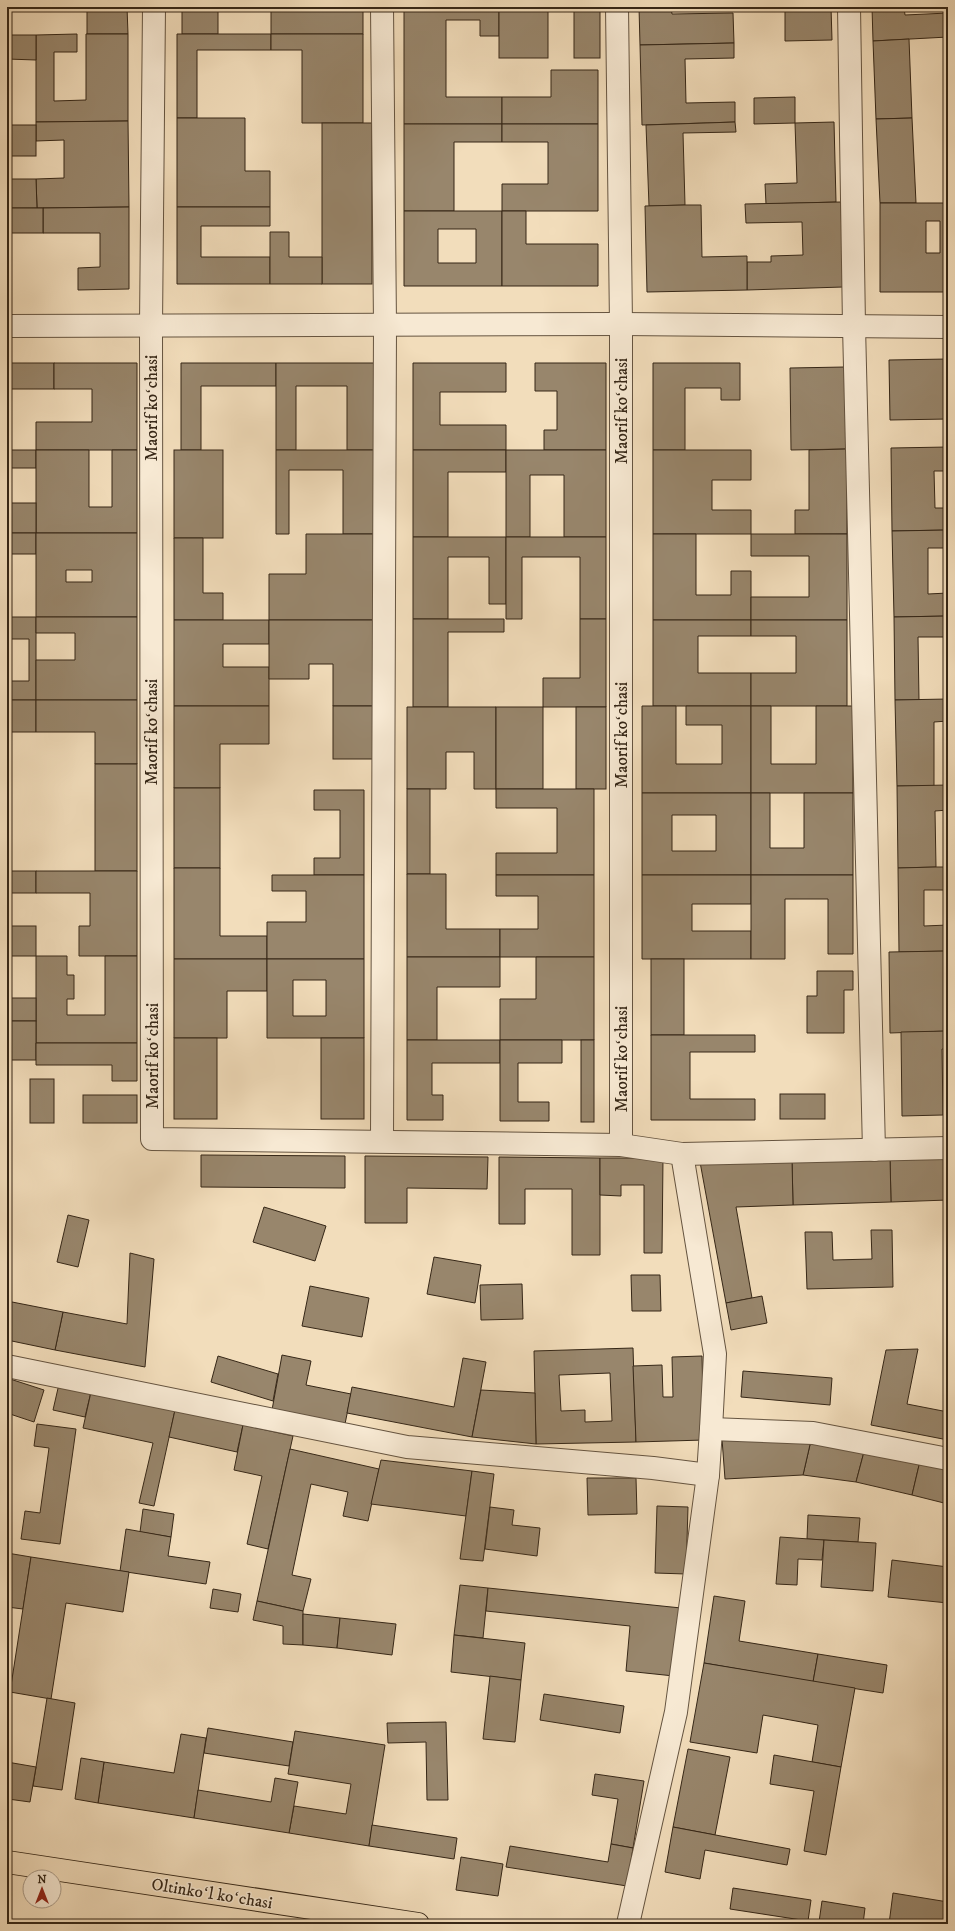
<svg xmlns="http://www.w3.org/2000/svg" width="955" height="1931" font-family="'IM FELL DW Pica',serif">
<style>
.building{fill:#98866c;stroke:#362717;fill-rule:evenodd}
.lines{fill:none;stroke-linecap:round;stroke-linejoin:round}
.minor-casing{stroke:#655440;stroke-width:24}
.major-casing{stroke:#362717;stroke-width:24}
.minor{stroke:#f7e9d3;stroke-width:22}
.major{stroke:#f2ddbb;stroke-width:22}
.labels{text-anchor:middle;stroke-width:3;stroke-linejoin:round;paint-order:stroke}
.street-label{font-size:17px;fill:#362717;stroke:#f7e9d3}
</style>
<rect width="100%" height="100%" fill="#f2ddbb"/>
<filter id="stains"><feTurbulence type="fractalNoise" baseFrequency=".005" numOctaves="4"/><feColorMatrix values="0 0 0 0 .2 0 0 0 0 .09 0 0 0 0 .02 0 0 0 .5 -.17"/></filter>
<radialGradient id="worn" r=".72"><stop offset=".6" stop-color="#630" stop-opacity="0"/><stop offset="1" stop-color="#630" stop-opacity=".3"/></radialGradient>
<g class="building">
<polygon points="87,7 127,7 128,34 87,34"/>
<rect x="182" y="7" width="36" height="27"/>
<rect x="271" y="7" width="92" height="27"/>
<polygon points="404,7 499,7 499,36 480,36 480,20 446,20 446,97 502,97 502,124 404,124"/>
<rect x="499" y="7" width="49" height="51"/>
<rect x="574" y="7" width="26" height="51"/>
<polygon points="639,7 671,7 672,14 733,13 734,43 640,45"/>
<polygon points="785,7 831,7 832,40 785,41"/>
<polygon points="872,7 904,7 905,15 948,13 948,37 873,41"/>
<polygon points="77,34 77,52 54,52 54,101 86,100 86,34 128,34 128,121 36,122 36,35"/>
<polygon points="177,34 271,34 271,50 197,50 197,118 177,118"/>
<polygon points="271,34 363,34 363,123 302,123 302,50 271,50"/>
<polygon points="7,35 36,35 36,60 7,59"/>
<polygon points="909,39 912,118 876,119 873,41"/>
<polygon points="734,43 734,58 685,59 686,103 735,102 735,122 642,125 640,45"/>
<polygon points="551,70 598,70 598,124 502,124 502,97 551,97"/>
<polygon points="795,97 795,123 754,124 754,98"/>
<polygon points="177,118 245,118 245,171 270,171 270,207 177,207"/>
<polygon points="912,118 916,203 880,203 876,119"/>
<polygon points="128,121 129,207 37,208 36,179 64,178 64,140 36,141 36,122"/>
<polygon points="735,122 736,132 683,133 685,205 649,206 646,125"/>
<polygon points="834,122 836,202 766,204 765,184 797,183 795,123"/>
<rect x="322" y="123" width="50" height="161"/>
<polygon points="404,124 502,124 502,142 454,142 454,211 404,211"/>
<polygon points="502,124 598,124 598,211 502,211 502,184 548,184 548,142 502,142"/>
<rect x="7" y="125" width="29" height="31"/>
<polygon points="7,179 36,179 37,208 7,208"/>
<polygon points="841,202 843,287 747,290 747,262 771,262 771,256 803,255 802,222 746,223 745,204"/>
<path d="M880 203H948V292H880ZM926 221H940V253H926Z"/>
<polygon points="685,205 701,205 702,257 747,256 747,290 647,292 645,206"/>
<polygon points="129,207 129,289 78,290 78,268 100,267 100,233 43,233 43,208"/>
<polygon points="177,207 270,207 270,226 201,226 201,257 270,257 270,284 177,284"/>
<rect x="7" y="208" width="36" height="25"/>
<path d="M404 211H502V286H404ZM438 229H476V263H438Z"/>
<polygon points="502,211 526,211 526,244 598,244 598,286 502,286"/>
<polygon points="270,232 289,232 289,257 322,257 322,284 270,284"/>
<polygon points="948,359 948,419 890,420 889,360"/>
<rect x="7" y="363" width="47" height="26"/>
<polygon points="54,363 137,363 137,450 36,450 36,422 92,422 92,389 54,389"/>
<polygon points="181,363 276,363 276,386 201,386 201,450 181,450"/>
<polygon points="276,363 374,363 374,450 347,450 347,386 296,386 296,450 276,450"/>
<polygon points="413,363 506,363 506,392 440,392 440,425 506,425 506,450 413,450"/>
<polygon points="535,363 606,363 606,450 544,450 544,430 557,430 557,391 535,391"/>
<polygon points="653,363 740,363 740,400 721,400 721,388 685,388 685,450 653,450"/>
<polygon points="845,367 847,449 791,450 790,368"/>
<polygon points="948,447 948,471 934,471 935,508 948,508 948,530 892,531 891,448"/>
<polygon points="847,449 847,534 795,534 795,510 809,510 809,450"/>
<rect x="7" y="450" width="29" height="18"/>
<polygon points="36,450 89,450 89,507 112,507 112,450 137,450 137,533 36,533"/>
<rect x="174" y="450" width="49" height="88"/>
<polygon points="276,450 374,450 374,534 343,534 343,470 289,470 289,534 276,534"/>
<polygon points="413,450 506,450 506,472 448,472 448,537 413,537"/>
<polygon points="506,450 606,450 606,537 564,537 564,475 530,475 530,537 506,537"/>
<polygon points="653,450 751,450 751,480 712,480 712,510 751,510 751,534 653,534"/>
<rect x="7" y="503" width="29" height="30"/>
<polygon points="948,530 948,548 928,548 928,594 948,593 948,616 894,617 892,531"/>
<rect x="7" y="533" width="29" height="21"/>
<path d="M36 533H137V617H36ZM66 570H92V582H66Z"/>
<polygon points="306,534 374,534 374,620 269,620 269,574 306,574"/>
<polygon points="653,534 696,534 696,595 731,595 731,571 751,571 751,620 653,620"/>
<polygon points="751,534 847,534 847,620 751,620 751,597 809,597 809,556 751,556"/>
<polygon points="413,537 506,537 506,604 489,604 489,557 448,557 448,619 413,619"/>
<polygon points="506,537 606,537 606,619 580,619 580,557 522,557 522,619 506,619"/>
<polygon points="174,538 203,538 203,593 223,593 223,620 174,620"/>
<polygon points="948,616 948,637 918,637 919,700 895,700 894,617"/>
<polygon points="7,617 36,617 36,700 7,700 7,681 29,681 29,639 7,639"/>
<polygon points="36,617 137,617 137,700 36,700 36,660 75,660 75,633 36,633"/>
<polygon points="413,619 504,619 504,632 448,632 448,707 413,707"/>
<polygon points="580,619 606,619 606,707 543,707 543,678 580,678"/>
<polygon points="174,620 269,620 269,644 223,644 223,667 269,667 269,706 174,706"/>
<polygon points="269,620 374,620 374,706 333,706 333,664 309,664 309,679 269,679"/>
<polygon points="653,620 751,620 751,636 698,636 698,673 751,673 751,706 653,706"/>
<polygon points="751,620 847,620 847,706 751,706 751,673 796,673 796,636 751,636"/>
<polygon points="948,699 948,721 934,722 934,786 897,786 895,700"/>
<polygon points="7,700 36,700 36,732 10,732 10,786 7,786"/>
<polygon points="36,700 137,700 137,764 95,764 95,732 36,732"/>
<polygon points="174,706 269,706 269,744 220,744 220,788 174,788"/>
<rect x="333" y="706" width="41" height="53"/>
<polygon points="642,706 676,706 676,764 722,764 722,725 686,725 686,706 751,706 751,793 642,793"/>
<polygon points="751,706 771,706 771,764 816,764 816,706 853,706 853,793 751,793"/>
<polygon points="407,707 496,707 496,789 474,789 474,752 446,752 446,789 407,789"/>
<rect x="496" y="707" width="47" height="82"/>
<rect x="576" y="707" width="30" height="82"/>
<rect x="95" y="764" width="42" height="107"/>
<polygon points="948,785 948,810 935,811 936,867 898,868 897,786"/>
<rect x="174" y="788" width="46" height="80"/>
<rect x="407" y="789" width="23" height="85"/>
<polygon points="496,789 594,789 594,875 496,875 496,853 557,853 557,808 496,808"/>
<polygon points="314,790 364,790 364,875 314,875 314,858 340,858 340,810 314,810"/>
<path d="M642 793H751V875H642ZM672 815H716V851H672Z"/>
<polygon points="751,793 770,793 770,848 804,848 804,793 853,793 853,875 751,875"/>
<polygon points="936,867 948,867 948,890 924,890 924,926 948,925 948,951 899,952 898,868"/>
<polygon points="174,868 220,868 220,936 267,936 267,959 174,959"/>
<rect x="7" y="871" width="29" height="22"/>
<polygon points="36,871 137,871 137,956 79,956 79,926 90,926 90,893 36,893"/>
<polygon points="407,874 446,874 446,929 500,929 500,957 407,957"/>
<polygon points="272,875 364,875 364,959 267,959 267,922 306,922 306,891 272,891"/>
<polygon points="496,875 594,875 594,957 500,957 500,929 538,929 538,896 496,896"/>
<polygon points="642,875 751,875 751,904 692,904 692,931 751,931 751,959 642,959"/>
<polygon points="751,875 853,875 853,954 828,954 828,899 785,899 785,959 751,959"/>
<rect x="7" y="926" width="29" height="30"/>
<polygon points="948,951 948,1031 890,1033 889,952"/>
<polygon points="36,956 67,956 67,975 74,975 74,999 67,999 67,1015 105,1015 105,956 137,956 137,1043 36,1043"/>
<polygon points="407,957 500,957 500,987 437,987 437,1040 407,1040"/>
<polygon points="536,957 594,957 594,1040 500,1040 500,999 536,999"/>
<polygon points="174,959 267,959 267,991 227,991 227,1038 174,1038"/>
<path d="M267 959H364V1038H267ZM293 980H326V1016H293Z"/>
<rect x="651" y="959" width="33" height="76"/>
<polygon points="817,971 853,971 853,990 844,990 844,1033 807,1033 807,996 817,996"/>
<rect x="7" y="998" width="29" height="23"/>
<rect x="7" y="1021" width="29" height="39"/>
<polygon points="948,1031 948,1049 942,1049 943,1115 902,1116 901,1032"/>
<polygon points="651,1035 755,1035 755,1052 690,1052 690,1099 755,1099 755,1120 651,1120"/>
<rect x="174" y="1038" width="43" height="81"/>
<rect x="321" y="1038" width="43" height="81"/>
<polygon points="407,1040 500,1040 500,1063 432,1063 432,1095 443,1095 443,1120 407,1120"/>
<polygon points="500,1040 562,1040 562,1063 518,1063 518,1102 549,1102 549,1121 500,1121"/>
<rect x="581" y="1040" width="13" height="82"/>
<polygon points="36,1043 137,1043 137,1081 112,1081 112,1065 36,1065"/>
<rect x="30" y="1079" width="24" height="44"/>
<rect x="780" y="1094" width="45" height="25"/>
<rect x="83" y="1095" width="54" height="28"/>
<polygon points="201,1155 345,1156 345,1188 201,1187"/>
<polygon points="948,1155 948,1200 891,1202 890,1157"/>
<polygon points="365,1156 488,1157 487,1189 407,1188 407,1223 365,1223"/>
<polygon points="499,1157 600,1158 600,1255 572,1255 572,1189 525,1189 525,1224 499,1224"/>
<polygon points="890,1157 891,1202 793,1205 792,1160"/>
<polygon points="600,1158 663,1158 662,1253 644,1253 644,1185 621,1185 621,1196 600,1195"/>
<polygon points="792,1160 793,1205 736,1207 752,1298 726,1303 700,1162"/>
<polygon points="264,1207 326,1226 315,1261 253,1242"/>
<polygon points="68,1215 89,1220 78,1267 57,1262"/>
<polygon points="871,1230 892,1230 893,1287 807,1289 805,1232 832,1232 833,1260 872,1259"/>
<polygon points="130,1253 154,1259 145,1367 55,1350 63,1312 127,1324"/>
<polygon points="434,1257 481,1265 475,1303 427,1294"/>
<polygon points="631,1275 660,1275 661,1311 632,1311"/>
<polygon points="522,1284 523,1319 481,1320 480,1285"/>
<polygon points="310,1286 369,1298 362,1337 302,1326"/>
<polygon points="762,1296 767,1323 731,1330 726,1303"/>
<polygon points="7,1301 63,1312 55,1350 7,1340"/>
<path d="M633 1348 636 1442 536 1444 534 1351ZM610 1373 612 1421 585 1422V1410L561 1411 559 1375Z"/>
<polygon points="918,1349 907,1404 948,1412 948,1440 871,1425 886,1350"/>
<polygon points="282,1355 311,1361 306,1385 351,1394 345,1424 272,1410"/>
<polygon points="218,1356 278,1374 273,1401 211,1382"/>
<polygon points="702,1356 704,1440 636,1442 633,1366 662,1365 663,1397 673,1397 672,1357"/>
<polygon points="463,1358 486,1362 472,1437 347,1413 352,1387 454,1407"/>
<polygon points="743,1371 832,1378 830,1405 741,1397"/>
<polygon points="7,1378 44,1390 34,1422 7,1413"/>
<polygon points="59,1384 91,1392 85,1417 53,1410"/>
<polygon points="481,1390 535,1393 536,1444 472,1437"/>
<polygon points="91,1392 175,1410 154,1506 139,1503 153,1443 83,1428"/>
<polygon points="175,1410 243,1425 237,1452 169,1437"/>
<polygon points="37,1424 76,1429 60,1544 21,1539 25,1511 40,1513 49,1448 34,1446"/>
<polygon points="243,1425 293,1436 268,1549 247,1544 262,1476 234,1470"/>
<polygon points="812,1436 865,1448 856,1482 803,1475"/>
<polygon points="812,1436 803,1475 725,1479 722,1439"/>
<polygon points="865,1448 920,1461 912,1495 856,1482"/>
<polygon points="290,1449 379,1469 368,1521 343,1516 348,1492 311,1484 292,1575 311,1579 303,1611 257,1601"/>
<polygon points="381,1460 472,1471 466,1516 371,1504"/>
<polygon points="920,1461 948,1465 948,1504 912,1495"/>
<polygon points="472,1471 494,1474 483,1561 460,1559"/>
<polygon points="587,1478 636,1478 637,1514 588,1515"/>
<polygon points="657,1506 688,1507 686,1574 655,1573"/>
<polygon points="490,1507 514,1510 512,1525 540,1528 537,1556 485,1549"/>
<polygon points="143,1509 174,1514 171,1537 140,1532"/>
<polygon points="808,1515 860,1518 858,1542 807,1539"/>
<polygon points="126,1529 171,1537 168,1556 210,1562 206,1584 120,1571"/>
<polygon points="780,1537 824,1540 822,1560 798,1559 797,1585 776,1584"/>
<polygon points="824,1540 876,1543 873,1591 821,1587"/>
<polygon points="7,1553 31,1557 23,1609 7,1607"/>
<polygon points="31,1557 129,1572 123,1612 66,1603 51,1699 10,1692"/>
<polygon points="892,1560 948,1567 948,1603 888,1597"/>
<polygon points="460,1585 488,1588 483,1638 454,1635"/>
<polygon points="488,1588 681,1608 674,1676 626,1671 630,1626 486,1611"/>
<polygon points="213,1589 241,1594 238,1612 210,1608"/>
<polygon points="714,1596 745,1601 739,1641 818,1654 813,1682 704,1663"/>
<polygon points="257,1601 303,1611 303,1645 283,1644 283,1626 253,1620"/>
<polygon points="303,1614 340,1618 337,1648 303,1645"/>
<polygon points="340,1618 396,1624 392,1655 337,1648"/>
<polygon points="454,1635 525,1643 521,1680 451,1672"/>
<polygon points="818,1654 887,1665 883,1693 813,1682"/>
<polygon points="704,1663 855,1688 841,1767 812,1762 818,1725 763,1715 757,1753 690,1742"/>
<polygon points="490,1676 521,1680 515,1742 483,1739"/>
<polygon points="544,1694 624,1706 620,1733 540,1720"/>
<polygon points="47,1698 75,1703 62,1790 33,1786"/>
<polygon points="446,1722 448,1800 427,1800 426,1742 388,1743 387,1723"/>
<polygon points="208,1728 293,1742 289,1766 204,1753"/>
<polygon points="295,1731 385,1745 369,1846 289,1833 294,1806 346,1814 351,1784 288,1774"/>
<polygon points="181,1734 206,1738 194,1818 98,1803 104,1762 174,1773"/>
<polygon points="688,1749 730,1757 715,1835 673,1827"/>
<polygon points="774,1755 841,1767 826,1855 804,1851 814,1791 770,1784"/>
<polygon points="81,1758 104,1762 98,1803 75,1799"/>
<polygon points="7,1762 36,1767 30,1802 8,1799"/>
<polygon points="595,1774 644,1781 633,1848 611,1844 618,1799 592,1795"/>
<polygon points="275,1778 298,1782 289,1833 194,1818 198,1790 271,1802"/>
<polygon points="372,1825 457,1838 454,1859 369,1846"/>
<polygon points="673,1827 790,1849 787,1865 705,1850 700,1879 665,1872"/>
<polygon points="611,1844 633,1848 627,1886 506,1867 510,1846 608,1862"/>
<polygon points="461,1857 503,1864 498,1896 456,1890"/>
<polygon points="733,1888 811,1900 808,1921 730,1909"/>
<polygon points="893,1893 948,1902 948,1924 889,1924"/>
<polygon points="822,1901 865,1908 863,1924 819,1922"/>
</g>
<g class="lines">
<defs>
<g id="minor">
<polyline points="154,7 151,325 152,1139 621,1145 682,1154 948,1148"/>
<polyline points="382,7 385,325 382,1141"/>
<polyline points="617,7 621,324 621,1145"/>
<polyline points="849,7 854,326 874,1150"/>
<polyline points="7,326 621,324 948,327"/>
<polyline points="7,1366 407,1447 653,1468 708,1475"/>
<polyline points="711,1429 813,1433 948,1459"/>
<polyline points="628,1924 676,1712 708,1475 711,1429 715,1354 682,1154"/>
</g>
<polyline id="major" points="7,1862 418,1924"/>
</defs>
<use href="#minor" class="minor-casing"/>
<use href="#major" class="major-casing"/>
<use href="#minor" class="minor"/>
<use href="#major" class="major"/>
</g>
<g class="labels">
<g class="street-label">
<text transform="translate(151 408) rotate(-90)" y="6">Maorif koʻchasi</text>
<text transform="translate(621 411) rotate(-90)" y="6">Maorif koʻchasi</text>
<text transform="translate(151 732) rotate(-90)" y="6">Maorif koʻchasi</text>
<text transform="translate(621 735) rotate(-90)" y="6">Maorif koʻchasi</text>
<text transform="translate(152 1056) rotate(-90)" y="6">Maorif koʻchasi</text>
<text transform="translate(621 1059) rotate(-90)" y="6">Maorif koʻchasi</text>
<text transform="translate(212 1893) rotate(9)" y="6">Oltinkoʻl koʻchasi</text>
</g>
</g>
<rect width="955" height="1931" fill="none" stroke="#f2ddbb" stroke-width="24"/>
<rect x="8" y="8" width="939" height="1915" fill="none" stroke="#362717" stroke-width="2"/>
<rect x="12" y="12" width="931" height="1907" fill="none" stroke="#362717"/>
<g transform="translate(42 1889)"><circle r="19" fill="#f7e9d3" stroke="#aa9b88"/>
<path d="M0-3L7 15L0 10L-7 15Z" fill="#8f2418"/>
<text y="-6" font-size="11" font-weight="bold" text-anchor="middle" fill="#362717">N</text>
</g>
<rect width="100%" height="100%" filter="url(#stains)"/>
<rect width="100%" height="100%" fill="url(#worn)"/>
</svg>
